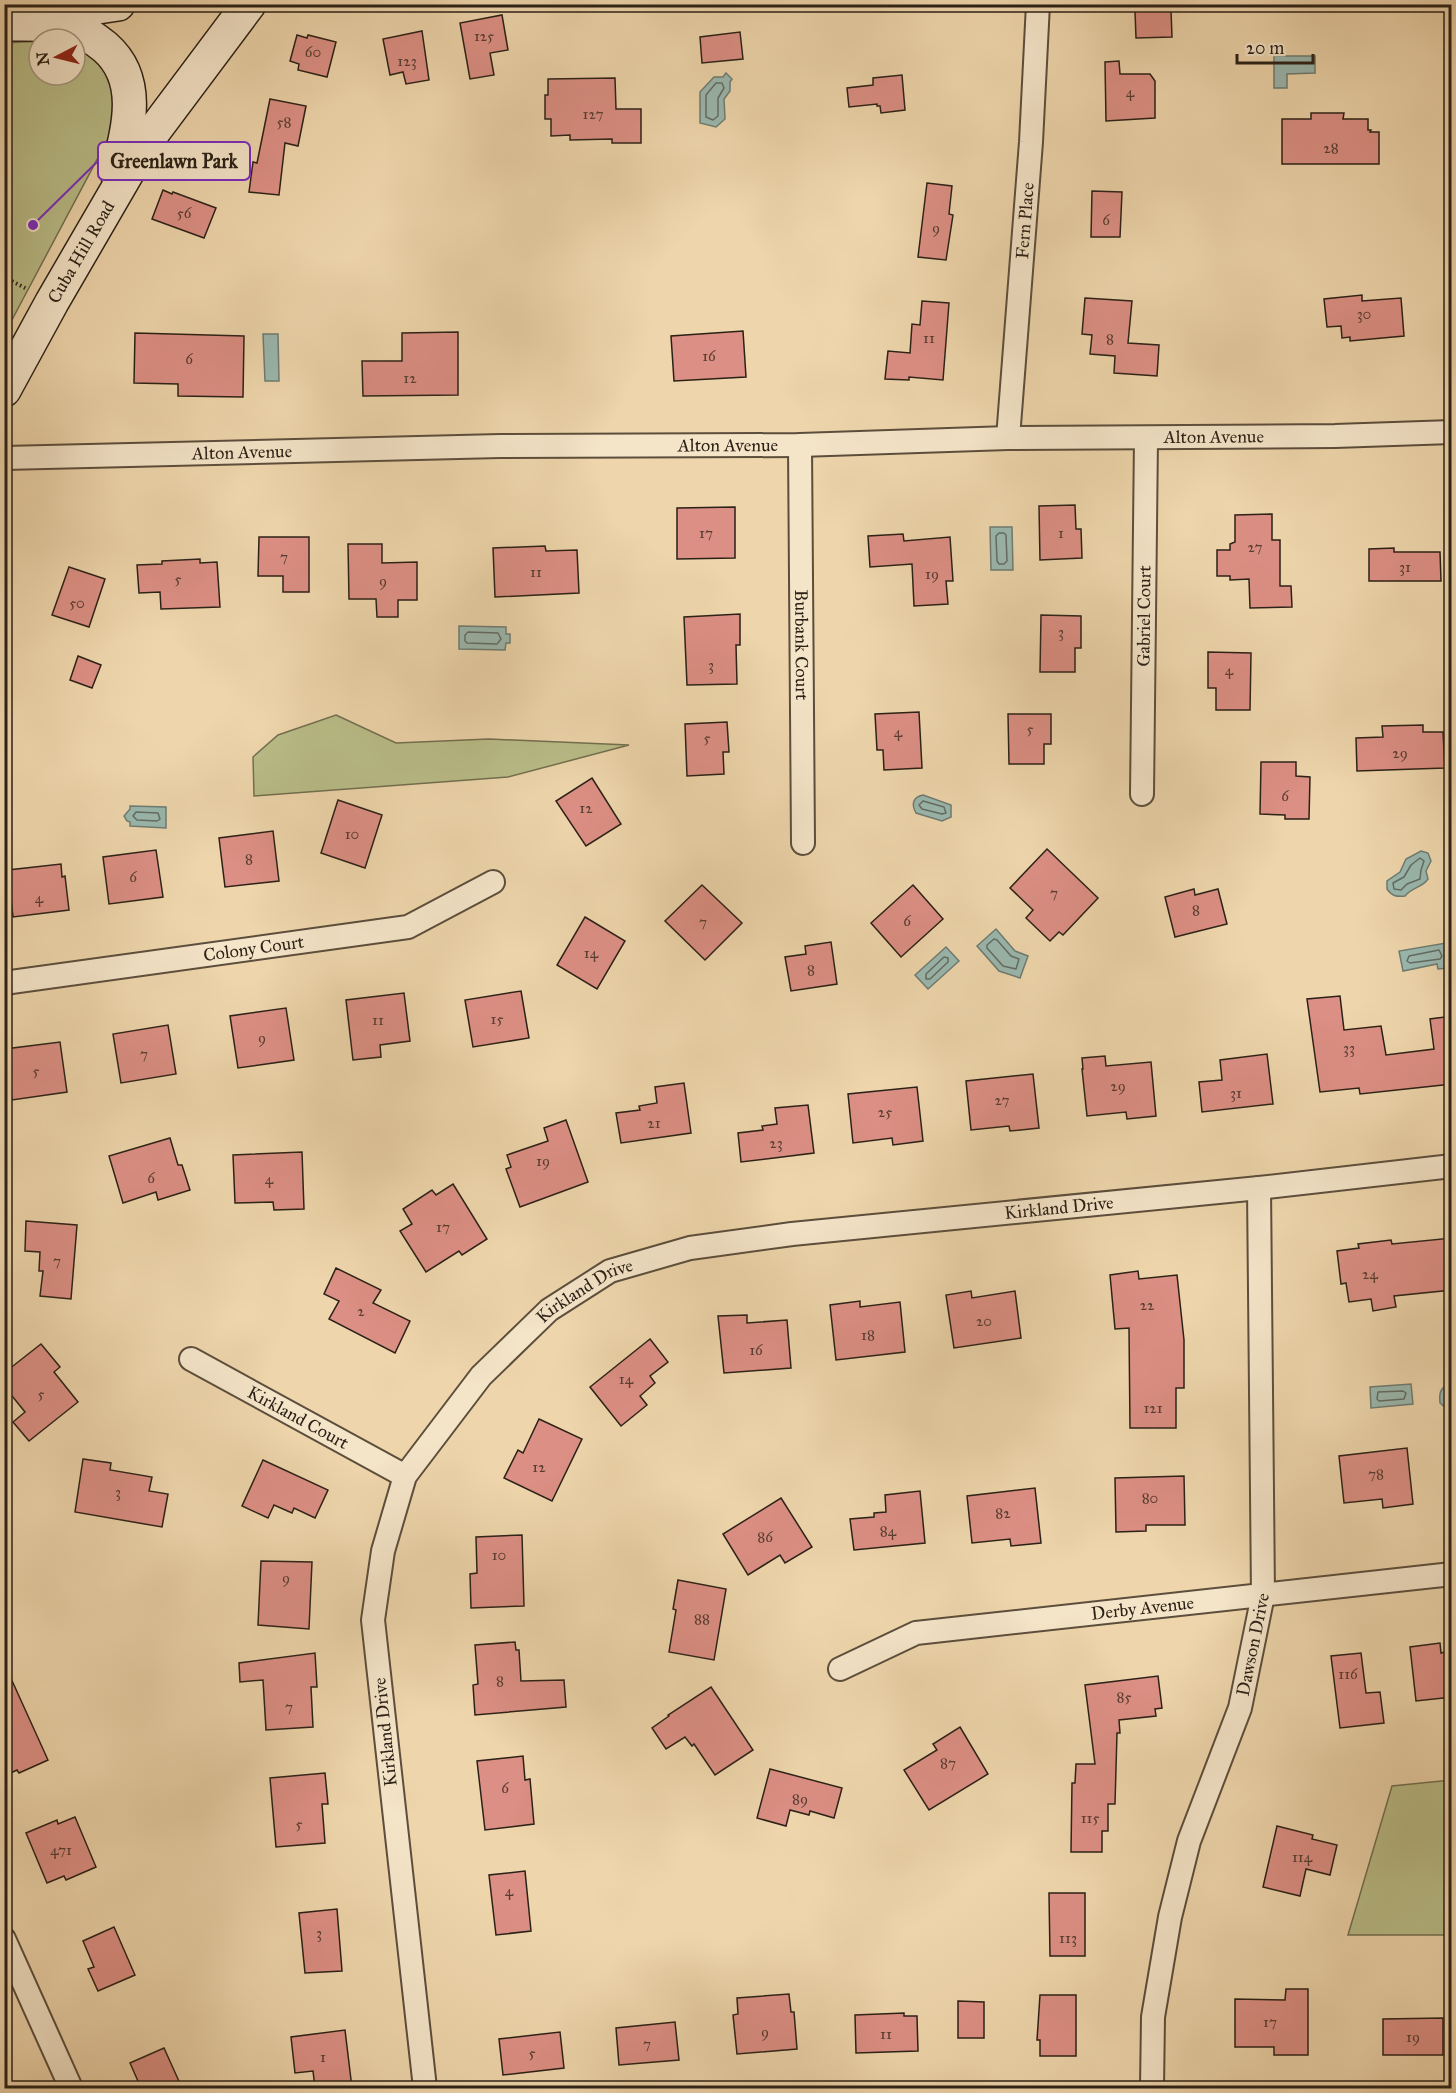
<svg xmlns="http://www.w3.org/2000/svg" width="1456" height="2093" font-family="'IM FELL Great Primer',serif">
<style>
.green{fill:#b9bd88;stroke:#726f50;stroke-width:1.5}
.water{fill:#9ab8af;stroke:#6e7c72;stroke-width:1.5}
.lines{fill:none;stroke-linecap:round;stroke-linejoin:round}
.shore{stroke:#626c63;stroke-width:1.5}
.building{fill:#dc8f84;stroke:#2b2117;stroke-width:1.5}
.minor-casing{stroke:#5c4e3c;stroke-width:26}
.secondary-casing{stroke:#2b2117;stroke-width:36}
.path{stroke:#2b2117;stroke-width:4;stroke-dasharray:1.5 3;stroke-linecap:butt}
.minor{stroke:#f4e4c8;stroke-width:22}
.secondary{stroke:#f4e4c8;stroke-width:33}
.labels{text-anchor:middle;stroke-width:6;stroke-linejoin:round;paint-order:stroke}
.number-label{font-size:15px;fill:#573c32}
.street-label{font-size:18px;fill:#2b2117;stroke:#f4e4c8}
.leader{fill:none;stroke:#7b2cbf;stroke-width:2}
.callout-dot{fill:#7b2cbf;stroke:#f4e4c8;stroke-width:2}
.callout{fill:#f4e4c8;stroke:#7b2cbf;stroke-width:2}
.callout-label{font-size:20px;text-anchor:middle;font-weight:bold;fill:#2b2117}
</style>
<rect width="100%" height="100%" fill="#eed5ab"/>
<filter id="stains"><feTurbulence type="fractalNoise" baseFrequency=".00333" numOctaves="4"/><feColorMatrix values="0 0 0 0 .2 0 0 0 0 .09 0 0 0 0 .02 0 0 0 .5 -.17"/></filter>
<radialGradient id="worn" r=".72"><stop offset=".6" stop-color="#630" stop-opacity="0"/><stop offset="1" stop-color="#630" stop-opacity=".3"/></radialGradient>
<g class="green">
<polygon points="39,41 39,75 75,75 75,41 112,66 119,118 5,333 5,43"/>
<polygon points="336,715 396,743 489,739 629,745 508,777 254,796 253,757 278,735"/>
<polygon points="1451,1780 1451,1935 1348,1935 1392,1786"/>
</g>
<g class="water">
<polygon points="1274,56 1315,56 1315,73 1287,74 1287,88 1274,88"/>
<polygon points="726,73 732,79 730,82 730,91 724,99 725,119 716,127 700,123 700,92 714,77 723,77"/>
<polygon points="263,334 278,334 279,381 265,381"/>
<polygon points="990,527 1012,527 1013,570 991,570"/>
<polygon points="459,626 506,627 506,634 510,634 510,643 506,643 505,650 459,649"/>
<path d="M923 795 951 805V817L942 821 916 813C911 804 913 797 923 795Z"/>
<polygon points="130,806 166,807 166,828 130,826 130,822 127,821 124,816 130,809"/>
<path d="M1421 851 1428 853 1431 861 1426 871 1428 879C1422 888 1412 887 1405 896 1396 897 1392 896 1387 889V881L1400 872 1406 859Z"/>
<polygon points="996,929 1015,951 1028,956 1020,978 999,971 977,946"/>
<polygon points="1446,943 1450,962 1447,963 1448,968 1438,969 1437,964 1403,971 1399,951"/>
<polygon points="946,947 959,961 928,989 915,975"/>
<polygon points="1411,1384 1413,1404 1371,1408 1370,1387"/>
<path d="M1448 1384H1451V1411H1449L1440 1403C1439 1393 1440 1389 1448 1384Z"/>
</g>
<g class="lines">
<g class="shore">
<polygon points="716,83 722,83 724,88 718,98 718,116 713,120 706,117 706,95"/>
<polygon points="999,533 1004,533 1006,535 1007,561 1004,564 999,564 997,561 996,536"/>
<polygon points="468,632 498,633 501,639 497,644 467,643 465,641 465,635"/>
<polygon points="923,801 944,807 946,813 942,814 922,809 919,805"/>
<polygon points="136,812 158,813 160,819 157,821 137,820 133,816"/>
<polygon points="1420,858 1424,861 1421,870 1420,879 1407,884 1401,890 1394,889 1393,883 1404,877 1411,865"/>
<polygon points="994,939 997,940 1011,956 1019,959 1016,969 1003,966 987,948 987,945"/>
<polygon points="1439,950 1442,956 1440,959 1410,963 1407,961 1409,956"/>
<polygon points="944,957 948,958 948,962 930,979 926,979 926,974"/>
<polygon points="1403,1391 1406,1393 1404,1399 1379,1401 1377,1399 1378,1392"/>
</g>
</g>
<g class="building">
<polygon points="1171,10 1172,37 1136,38 1135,11"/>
<polygon points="502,15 508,50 490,53 494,75 470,79 460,23"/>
<polygon points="422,31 429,80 406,84 403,72 390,75 383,39"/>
<polygon points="740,32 743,59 702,63 700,37"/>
<polygon points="297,35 307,38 308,35 336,42 327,77 298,70 299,64 290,61"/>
<polygon points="1119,61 1120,74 1150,74 1155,81 1155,118 1106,121 1105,62"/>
<polygon points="902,75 905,110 881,113 880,106 877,106 877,104 849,107 847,88 873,85 873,78"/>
<polygon points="615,78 616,109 641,109 641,143 612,143 612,139 570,140 570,135 551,136 551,119 545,119 545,95 548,95 548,79"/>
<polygon points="270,99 306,106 298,146 285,143 279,195 249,192 253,162 257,163"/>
<polygon points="1311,113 1344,113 1343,119 1368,119 1368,130 1371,130 1370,132 1379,132 1379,164 1282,164 1282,119 1311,119"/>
<polygon points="927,183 952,186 949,214 953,215 946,260 918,257"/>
<polygon points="163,190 172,194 173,192 216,208 204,238 152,219"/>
<polygon points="1092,191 1122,192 1120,237 1091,237"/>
<polygon points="1362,295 1362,301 1401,298 1404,336 1350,341 1350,337 1342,338 1341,326 1327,327 1324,299"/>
<polygon points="1085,298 1132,301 1128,343 1159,345 1157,376 1114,373 1115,356 1090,354 1092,335 1082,334"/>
<polygon points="922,301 949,303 943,380 909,377 909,380 885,379 888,351 910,353 912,324 920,325"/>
<polygon points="743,331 746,377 674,381 671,336"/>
<polygon points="458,332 458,395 363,396 362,361 402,361 402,333"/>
<polygon points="135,333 244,336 243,397 178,396 178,384 134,383"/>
<polygon points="1075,505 1076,529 1081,529 1082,558 1040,560 1039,506"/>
<polygon points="735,507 735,558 677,559 677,508"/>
<polygon points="1272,514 1272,540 1280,540 1280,586 1291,586 1292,607 1250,608 1249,579 1230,580 1230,576 1217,576 1217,550 1230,550 1230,544 1235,542 1235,515"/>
<polygon points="903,534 904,541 950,537 953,581 946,581 948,604 914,606 912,564 870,567 868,536"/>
<polygon points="259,537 309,537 309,592 283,592 283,576 258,576"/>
<polygon points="348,544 382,544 382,563 417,562 417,600 398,600 398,617 377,617 376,599 349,599"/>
<polygon points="545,546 546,551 577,550 579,593 495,597 493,548"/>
<polygon points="1394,548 1394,552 1440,552 1441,581 1369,581 1369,549"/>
<polygon points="200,559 200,563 217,562 220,607 161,609 160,592 139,593 137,565 162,564 162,561"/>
<polygon points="69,567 105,579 89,627 52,615"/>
<polygon points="740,614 740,645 736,645 737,684 687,685 684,617"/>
<polygon points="1041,615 1081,616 1081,648 1075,648 1075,672 1040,672"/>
<polygon points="1208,652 1251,653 1250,710 1216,710 1216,688 1208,688"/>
<polygon points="78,656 101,665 92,688 70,680"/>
<polygon points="919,712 922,768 884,770 883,750 877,750 875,714"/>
<polygon points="1008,714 1051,714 1051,744 1044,744 1044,764 1009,764"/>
<polygon points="727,722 729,752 723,752 724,774 687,776 685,724"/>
<polygon points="1423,725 1423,732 1443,732 1445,768 1357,771 1356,738 1383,737 1382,726"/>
<polygon points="1261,762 1296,762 1296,776 1310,777 1309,819 1285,819 1285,815 1260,814"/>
<polygon points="592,778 621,824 586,846 556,801"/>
<polygon points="338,800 382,815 365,868 321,853"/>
<polygon points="273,831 279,881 225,887 219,838"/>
<polygon points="1047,849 1098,898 1063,935 1059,932 1050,941 1026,918 1033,910 1010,888"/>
<polygon points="156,850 163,897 109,904 103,857"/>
<polygon points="61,864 62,877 65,876 69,910 13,917 8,870"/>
<polygon points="702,885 742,923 705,960 665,921"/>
<polygon points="913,885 943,919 901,957 871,923"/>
<polygon points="1194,889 1195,895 1218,889 1227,924 1175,937 1165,897"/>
<polygon points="585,917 625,941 597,989 557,965"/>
<polygon points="831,942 837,984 791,991 785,957 806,954 805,946"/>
<polygon points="521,991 529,1038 473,1047 465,1000"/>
<polygon points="404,993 410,1041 380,1045 381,1057 353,1060 346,1000"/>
<polygon points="1340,996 1344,1030 1381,1026 1386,1055 1434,1049 1430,1019 1452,1016 1452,1084 1360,1094 1359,1088 1320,1092 1307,999"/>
<polygon points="286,1008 294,1060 238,1068 230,1016"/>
<polygon points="168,1025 176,1074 121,1083 113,1034"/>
<polygon points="60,1042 67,1092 12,1100 5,1049"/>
<polygon points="1267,1054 1273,1104 1202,1112 1199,1082 1222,1080 1220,1060"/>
<polygon points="1105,1056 1106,1066 1151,1062 1156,1116 1127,1119 1126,1112 1087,1116 1082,1069 1083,1069 1082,1058"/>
<polygon points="1033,1074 1039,1128 1010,1131 1009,1126 971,1130 966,1081"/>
<polygon points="684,1083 691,1133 621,1143 616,1113 640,1110 639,1106 657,1103 655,1087"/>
<polygon points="917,1087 923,1141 893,1145 892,1138 853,1143 848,1094"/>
<polygon points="808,1105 814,1153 741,1162 738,1133 763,1130 762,1126 777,1124 775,1108"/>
<polygon points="566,1120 588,1182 520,1207 506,1169 511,1167 507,1155 548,1141 544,1128"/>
<polygon points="170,1138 178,1165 182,1165 190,1190 158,1200 156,1192 123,1203 109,1156"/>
<polygon points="302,1152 304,1209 274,1210 273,1202 235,1203 233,1155"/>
<polygon points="453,1184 487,1239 462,1255 459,1251 426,1272 400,1231 412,1224 403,1209 432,1190 436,1195"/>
<polygon points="26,1221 77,1225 71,1299 40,1296 43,1271 39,1271 40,1252 25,1251"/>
<polygon points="1452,1238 1452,1290 1394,1296 1396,1307 1373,1311 1371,1299 1349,1302 1346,1283 1341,1284 1337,1251 1359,1248 1358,1244 1391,1240 1392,1244"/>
<polygon points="336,1268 381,1290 373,1303 410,1321 395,1353 329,1319 339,1301 324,1294"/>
<polygon points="1138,1271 1139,1279 1177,1275 1184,1340 1184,1388 1176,1388 1176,1428 1130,1428 1129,1328 1115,1329 1110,1275"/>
<polygon points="971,1291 972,1298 1015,1291 1021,1338 954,1348 946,1295"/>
<polygon points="860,1301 860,1307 900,1302 905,1352 836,1360 830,1305"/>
<polygon points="747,1315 747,1323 787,1320 791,1368 724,1373 718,1316"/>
<polygon points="650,1339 668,1362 650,1376 655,1383 640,1396 647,1405 621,1426 590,1387"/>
<polygon points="41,1344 60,1367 54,1372 78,1402 29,1441 13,1422 25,1412 4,1386 4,1373"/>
<polygon points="539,1419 582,1439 552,1501 504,1478 518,1450 523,1453"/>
<polygon points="1407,1448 1413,1504 1383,1508 1382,1499 1344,1503 1339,1456"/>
<polygon points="83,1459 111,1463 110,1470 152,1477 149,1491 168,1494 162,1527 75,1512"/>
<polygon points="263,1460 328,1490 315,1518 294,1508 292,1513 274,1505 268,1518 242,1506"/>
<polygon points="1184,1476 1185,1525 1146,1525 1146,1531 1116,1532 1115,1478"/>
<polygon points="1035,1488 1041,1543 1011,1546 1010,1539 972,1543 967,1496"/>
<polygon points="920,1491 925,1543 854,1550 850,1519 874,1517 874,1513 886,1512 885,1495"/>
<polygon points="781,1498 812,1547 785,1563 780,1555 748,1575 723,1534"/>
<polygon points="522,1535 524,1606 471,1608 470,1574 477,1573 476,1537"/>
<polygon points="261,1561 312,1562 309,1629 258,1625"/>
<polygon points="678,1580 726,1589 714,1660 669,1652 676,1610 673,1609"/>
<polygon points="515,1642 516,1650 519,1650 521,1681 564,1680 566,1707 475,1715 473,1685 478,1684 475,1645"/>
<polygon points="1440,1643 1441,1653 1445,1652 1446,1657 1452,1656 1452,1697 1416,1701 1410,1647"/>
<polygon points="315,1653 317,1687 311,1687 313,1727 266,1730 263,1680 240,1682 239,1663"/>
<polygon points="1361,1653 1366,1693 1380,1692 1384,1723 1340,1728 1331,1656"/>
<polygon points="4,1663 48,1760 19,1773 17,1770 4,1776"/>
<polygon points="1158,1676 1162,1708 1155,1709 1156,1716 1119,1720 1120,1733 1117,1733 1115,1804 1108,1804 1108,1831 1102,1831 1102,1852 1071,1852 1072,1783 1075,1783 1076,1764 1095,1764 1085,1685"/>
<polygon points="711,1687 753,1750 715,1775 694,1744 692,1746 685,1737 666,1749 652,1728 669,1716 668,1715"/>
<polygon points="960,1727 988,1774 929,1810 904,1770 937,1750 933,1744"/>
<polygon points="523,1756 525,1780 530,1779 534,1824 485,1830 477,1761"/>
<polygon points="770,1769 842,1788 834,1818 810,1811 809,1815 790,1810 786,1826 757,1818"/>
<polygon points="325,1773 328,1804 322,1804 325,1843 276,1847 270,1778"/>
<polygon points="75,1817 96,1867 66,1880 64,1876 47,1883 26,1833 57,1820 58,1824"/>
<polygon points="1277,1826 1313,1835 1312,1839 1337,1845 1330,1875 1306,1869 1300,1896 1263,1887"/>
<polygon points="525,1871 531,1931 496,1935 489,1875"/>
<polygon points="1049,1893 1085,1893 1085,1956 1050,1956"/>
<polygon points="337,1909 342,1971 305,1973 299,1913"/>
<polygon points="114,1927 135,1975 98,1991 88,1969 94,1967 83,1941"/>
<polygon points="1286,1989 1308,1989 1308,2055 1274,2055 1274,2047 1235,2047 1235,1999 1285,2000"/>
<polygon points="789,1994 791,2012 794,2012 797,2049 737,2054 733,2015 738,2014 737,1998"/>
<polygon points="1040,1995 1076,1995 1076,2056 1040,2056 1040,2040 1037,2040"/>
<polygon points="958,2001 984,2002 984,2038 958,2038"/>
<polygon points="904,2013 904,2016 917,2016 918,2051 856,2053 855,2015"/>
<polygon points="1443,2018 1443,2055 1383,2055 1383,2019"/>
<polygon points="675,2022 679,2060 619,2065 616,2028"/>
<polygon points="345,2030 352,2088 315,2088 313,2071 295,2073 291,2037"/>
<polygon points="560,2032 564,2068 503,2075 499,2039"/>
<polygon points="164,2048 182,2088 141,2088 130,2063"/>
</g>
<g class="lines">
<defs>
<g id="minor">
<path id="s1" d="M1008 438 1031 142 1038 4"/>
<path id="s2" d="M800 445 803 843"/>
<path id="s3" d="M4 458 500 446 800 445 1008 438 1335 436 1452 432"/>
<path id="s4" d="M1142 794 1146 438"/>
<path id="s5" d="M4 983 408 927 493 882"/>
<path id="s6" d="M191 1359 405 1476"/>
<path id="s7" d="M840 1669 916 1633 1452 1574"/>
<polyline points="4,1939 71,2088"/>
<path id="s8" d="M425 2088 373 1620 383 1551 405 1476 481 1376 549 1310 610 1271 690 1248 792 1234 1259 1188 1452 1166"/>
<path id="s9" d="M1152 2088 1153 2017 1170 1917 1189 1841 1240 1708 1263 1595 1259 1188"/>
</g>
<g id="secondary">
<polyline points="45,15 118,4"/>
<path d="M4 24C28 24 51 23 74 28 86 32 95 39 105 47 143 80 128 130 117 173"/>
<path id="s10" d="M4 390 52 302 142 147 249 4"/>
</g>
</defs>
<use href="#minor" class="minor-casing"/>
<use href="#secondary" class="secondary-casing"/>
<polyline class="path" points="4,277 27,289"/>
<use href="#minor" class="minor"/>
<use href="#secondary" class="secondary"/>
</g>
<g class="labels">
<g class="number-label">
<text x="484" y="41">125</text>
<text x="313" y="57">60</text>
<text x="407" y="66">123</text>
<text x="1130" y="97">4</text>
<text x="593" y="119">127</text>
<text x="284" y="127">58</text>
<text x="1331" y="153">28</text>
<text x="184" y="218">56</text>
<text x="1106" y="225">6</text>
<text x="936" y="233">9</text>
<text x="1364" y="319">30</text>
<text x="929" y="343">11</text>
<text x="1110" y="344">8</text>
<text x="709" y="361">16</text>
<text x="189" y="364">6</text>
<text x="410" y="383">12</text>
<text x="706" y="538">17</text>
<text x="1061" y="538">1</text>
<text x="1255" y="552">27</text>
<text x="284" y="562">7</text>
<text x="1405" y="572">31</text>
<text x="536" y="577">11</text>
<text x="932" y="579">19</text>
<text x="178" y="584">5</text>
<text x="383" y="586">9</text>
<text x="77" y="608">50</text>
<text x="1061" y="637">3</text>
<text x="711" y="670">3</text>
<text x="1229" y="675">4</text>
<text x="1030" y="734">5</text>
<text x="898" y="737">4</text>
<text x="707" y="743">5</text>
<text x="1400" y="758">29</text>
<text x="1285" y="801">6</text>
<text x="586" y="813">12</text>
<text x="352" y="839">10</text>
<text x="249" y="864">8</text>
<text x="133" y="882">6</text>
<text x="1054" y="898">7</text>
<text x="39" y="903">4</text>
<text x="1196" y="915">8</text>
<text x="907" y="926">6</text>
<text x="703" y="927">7</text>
<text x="591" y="958">14</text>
<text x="811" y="975">8</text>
<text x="497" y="1024">15</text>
<text x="378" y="1025">11</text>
<text x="262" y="1043">9</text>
<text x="1349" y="1053">33</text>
<text x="144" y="1059">7</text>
<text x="36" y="1076">5</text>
<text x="1118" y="1091">29</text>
<text x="1236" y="1098">31</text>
<text x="1002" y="1105">27</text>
<text x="885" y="1117">25</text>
<text x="654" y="1128">21</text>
<text x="776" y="1148">23</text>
<text x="543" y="1166">19</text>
<text x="151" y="1183">6</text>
<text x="269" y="1184">4</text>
<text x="443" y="1232">17</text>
<text x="57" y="1266">7</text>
<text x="1370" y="1279">24</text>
<text x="1147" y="1310">22</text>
<text x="361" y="1316">2</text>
<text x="984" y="1326">20</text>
<text x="868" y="1340">18</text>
<text x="756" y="1355">16</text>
<text x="626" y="1384">14</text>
<text x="41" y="1399">5</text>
<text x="1153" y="1413">121</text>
<text x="539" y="1472">12</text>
<text x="1376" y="1479">78</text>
<text x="118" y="1497">3</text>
<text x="1150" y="1503">80</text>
<text x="1003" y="1518">82</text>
<text x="888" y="1536">84</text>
<text x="765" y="1542">86</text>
<text x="499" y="1560">10</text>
<text x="286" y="1583">9</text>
<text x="702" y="1624">88</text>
<text x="1348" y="1679">116</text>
<text x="500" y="1686">8</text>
<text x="1124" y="1702">85</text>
<text x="289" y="1712">7</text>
<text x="948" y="1768">87</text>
<text x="505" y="1793">6</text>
<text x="800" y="1804">89</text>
<text x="1090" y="1823">115</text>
<text x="299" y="1829">5</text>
<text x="61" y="1855">471</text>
<text x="1302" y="1862">114</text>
<text x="509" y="1896">4</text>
<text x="319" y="1938">3</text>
<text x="1068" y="1943">113</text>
<text x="1270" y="2027">17</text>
<text x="765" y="2037">9</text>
<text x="886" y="2039">11</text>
<text x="1413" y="2042">19</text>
<text x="647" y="2049">7</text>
<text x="532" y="2058">5</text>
<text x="323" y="2062">1</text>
</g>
<g class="street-label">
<text dy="6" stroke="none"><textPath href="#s1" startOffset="218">Fern Place</textPath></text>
<text dy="6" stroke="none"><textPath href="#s10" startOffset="158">Cuba Hill Road</textPath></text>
<text dy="6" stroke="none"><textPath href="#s3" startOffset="1210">Alton Avenue</textPath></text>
<text dy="6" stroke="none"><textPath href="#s3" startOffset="724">Alton Avenue</textPath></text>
<text dy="6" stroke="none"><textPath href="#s3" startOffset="238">Alton Avenue</textPath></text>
<text dy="6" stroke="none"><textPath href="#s4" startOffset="178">Gabriel Court</textPath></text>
<text dy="6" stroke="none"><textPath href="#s2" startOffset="200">Burbank Court</textPath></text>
<text dy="6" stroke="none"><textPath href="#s5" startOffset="252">Colony Court</textPath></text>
<text dy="6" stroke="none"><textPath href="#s8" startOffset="1366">Kirkland Drive</textPath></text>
<text dy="6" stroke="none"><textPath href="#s8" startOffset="880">Kirkland Drive</textPath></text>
<text dy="6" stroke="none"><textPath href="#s6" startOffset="122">Kirkland Court</textPath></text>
<text dy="6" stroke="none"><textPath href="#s7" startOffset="312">Derby Avenue</textPath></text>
<text dy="6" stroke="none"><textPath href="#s9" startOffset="458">Dawson Drive</textPath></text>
<text transform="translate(385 1732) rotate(-96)" y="6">Kirkland Drive</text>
</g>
</g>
<path class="leader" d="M33 225L98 161"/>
<circle class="callout-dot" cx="33" cy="225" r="6"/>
<rect class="callout" x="98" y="142" width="152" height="38" rx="6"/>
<g class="callout-label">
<text x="174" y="168">Greenlawn Park</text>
</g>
<rect width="1456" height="2093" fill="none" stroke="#eed5ab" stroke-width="24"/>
<rect x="6" y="6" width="1444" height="2081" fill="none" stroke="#2b2117" stroke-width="3"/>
<rect x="12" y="12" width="1432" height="2069" fill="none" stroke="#2b2117" stroke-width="1.5"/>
<g transform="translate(57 57) rotate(263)"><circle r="28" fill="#f4e4c8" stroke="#a49681" stroke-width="1.5"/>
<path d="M0-4.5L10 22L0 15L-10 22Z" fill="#8f2418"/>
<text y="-9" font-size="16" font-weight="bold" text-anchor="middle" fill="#2b2117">N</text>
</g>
<path d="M1237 54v9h76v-9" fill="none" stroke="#2b2117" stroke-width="3"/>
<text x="1246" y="54" font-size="18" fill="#2b2117" stroke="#f4e4c8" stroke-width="4.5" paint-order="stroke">20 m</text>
<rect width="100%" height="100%" filter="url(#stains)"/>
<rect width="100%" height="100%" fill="url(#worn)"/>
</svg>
